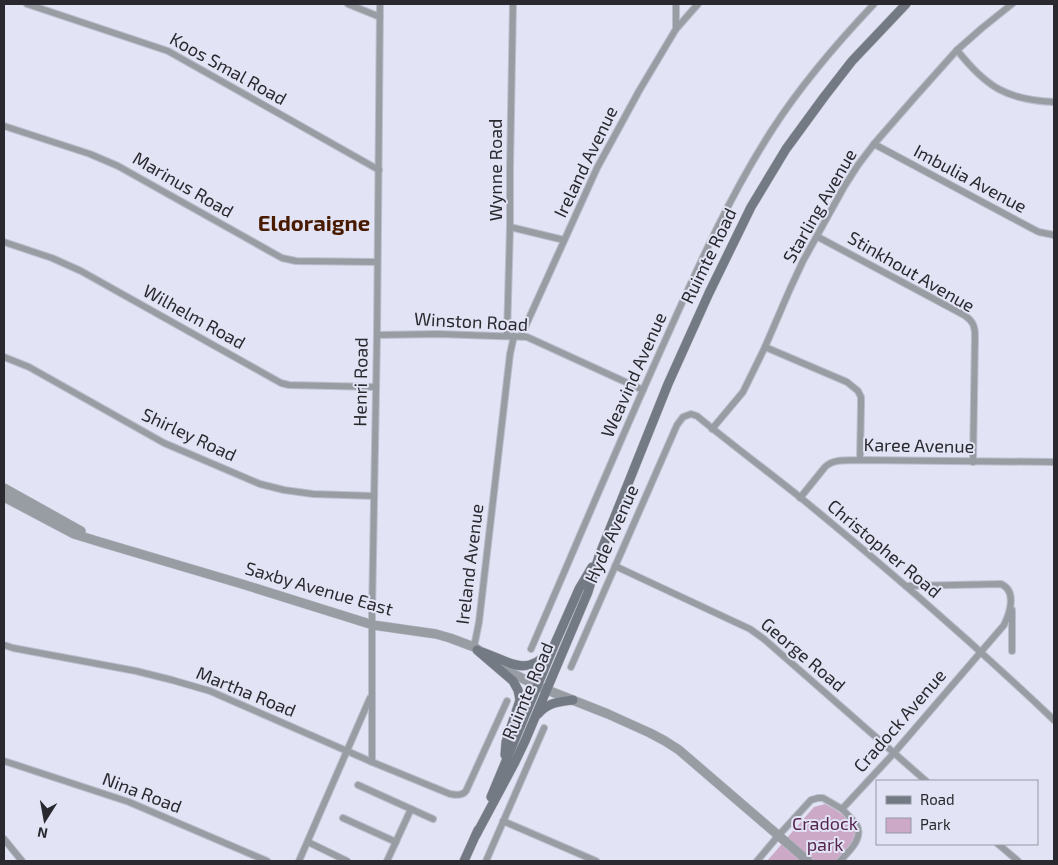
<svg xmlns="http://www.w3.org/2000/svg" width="1058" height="865" font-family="'Exo 2',sans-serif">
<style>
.green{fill:#cca9c6}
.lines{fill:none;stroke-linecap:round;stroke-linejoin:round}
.minor-casing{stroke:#bdbecd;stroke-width:8}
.tertiary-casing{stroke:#bdbecd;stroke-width:10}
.secondary-casing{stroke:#bdbecd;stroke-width:10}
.minor{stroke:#989da3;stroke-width:6}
.tertiary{stroke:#989da3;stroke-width:9}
.secondary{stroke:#747a83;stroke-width:9}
.labels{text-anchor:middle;stroke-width:4;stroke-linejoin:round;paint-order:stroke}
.street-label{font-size:18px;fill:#29292f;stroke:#e2e3f4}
.park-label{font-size:18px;fill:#55254f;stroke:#e2e3f4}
.district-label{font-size:22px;font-weight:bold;fill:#481a00;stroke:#e2e3f4}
</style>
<rect width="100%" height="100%" fill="#e2e3f4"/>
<path class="green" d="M825 804C838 811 862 824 854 842 851 849 843 856 839 861H767L814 807Z"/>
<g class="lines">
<defs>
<g id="minor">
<polyline points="27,4 168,51 379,170"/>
<polyline points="348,4 380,17"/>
<polyline points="676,29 698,4"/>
<path d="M957 50C986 87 1007 100 1054 102"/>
<polyline points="4,126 90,154 118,166 282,258 296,261 377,262"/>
<polyline points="874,144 1033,229 1039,232 1054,235"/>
<polyline points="510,227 564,240"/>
<path d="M818 237 964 315C973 321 975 326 975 336L973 462"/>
<polyline points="4,242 52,258 81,271 281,383 289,385 375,387"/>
<polyline points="377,335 438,334 527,337 643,390"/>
<polyline points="507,336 510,227 510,168 513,4"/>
<polyline points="521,336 597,168 639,91 676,29 676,4"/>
<polyline points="765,347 847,382 858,391 861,397 861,406 860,460"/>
<polyline points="4,357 29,367 164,443 260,484 284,490 313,494 374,496"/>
<polyline points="712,429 743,392 765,347 790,289 803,261 844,187 858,165 874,144 915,97 957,50 982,28 1012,4"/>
<path d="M800 498 825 467C834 458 848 461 860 460L1054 462"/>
<polyline points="615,566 750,629 764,639 926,781"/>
<polyline points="1012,610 1012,651"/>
<path d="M4 645 13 648 136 671 172 680 210 691 372 762 450 794C456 795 462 796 466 791L507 701"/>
<polyline points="474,647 479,622 510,354 514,336"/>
<path d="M531 649C571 557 610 464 651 372 688 290 723 206 772 130 801 85 837 43 874 4"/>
<path d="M571 667 677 425 683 417 691 414 697 416C731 444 766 470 801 498 888 569 973 643 1054 720"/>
<polyline points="4,761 129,802 267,861"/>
<polyline points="372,762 372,614 377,335 380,4"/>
<polyline points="358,785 411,809 387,861"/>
<polyline points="411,809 433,819"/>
<polyline points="343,818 396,842"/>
<polyline points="503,821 596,861"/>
<polyline points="4,839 22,861"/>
<polyline points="308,842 347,861"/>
<polyline points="998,844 1018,861"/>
<polyline points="299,861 370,698"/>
<polyline points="486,861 544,728"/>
<polyline points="757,861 778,836 811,800 818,798 823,798 842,809"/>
<path d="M840 861C848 852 865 838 856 824 852 819 847 814 842 809L894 753 1004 625C1010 613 1017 591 1001 584L906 586"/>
</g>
<g id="tertiary">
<polyline points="4,488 81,531"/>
<polyline points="4,497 74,534 100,542 242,584 373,625 436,634 450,638 474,647 483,653"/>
<polyline points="494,660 514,674 537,686 608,714 650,733 665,741 679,750 808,861"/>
</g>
<g id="secondary">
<polyline points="477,650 513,681 518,690 520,700 506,742 505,755"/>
<path d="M482 652C509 661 525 678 549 652"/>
<path d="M538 714C548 702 559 702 573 700"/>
<polyline points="491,797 553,648 579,589 592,567"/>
<polyline points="476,835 514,764 525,741 588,592 599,556 668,384 709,293 751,207 786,149 824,97 852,61 906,4"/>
<polyline points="464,861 478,830"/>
</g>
</defs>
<use href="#minor" class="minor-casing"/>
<use href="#tertiary" class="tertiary-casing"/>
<use href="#secondary" class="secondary-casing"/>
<use href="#minor" class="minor"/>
<use href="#tertiary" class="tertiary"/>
<use href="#secondary" class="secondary"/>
</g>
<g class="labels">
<g class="street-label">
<text transform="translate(228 69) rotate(29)" y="6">Koos Smal Road</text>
<text transform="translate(586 162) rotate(-64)" y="6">Ireland Avenue</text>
<text transform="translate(496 170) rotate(-90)" y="6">Wynne Road</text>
<text transform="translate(970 179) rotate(28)" y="6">Imbulia Avenue</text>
<text transform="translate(183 185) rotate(30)" y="6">Marinus Road</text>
<text transform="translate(820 206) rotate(-60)" y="6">Starling Avenue</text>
<text transform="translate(709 256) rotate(-64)" y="6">Ruimte Road</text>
<text transform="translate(911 272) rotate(30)" y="6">Stinkhout Avenue</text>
<text transform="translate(194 317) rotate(29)" y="6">Wilhelm Road</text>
<text transform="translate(471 322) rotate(3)" y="6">Winston Road</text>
<text transform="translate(634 375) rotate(-66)" y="6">Weavind Avenue</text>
<text transform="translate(361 382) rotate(-89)" y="6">Henri Road</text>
<text transform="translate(189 435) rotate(25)" y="6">Shirley Road</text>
<text transform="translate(919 446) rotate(1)" y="6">Karee Avenue</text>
<text transform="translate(612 534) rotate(-66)" y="6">Hyde Avenue</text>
<text transform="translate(884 549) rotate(40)" y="6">Christopher Road</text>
<text transform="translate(470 564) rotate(-83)" y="6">Ireland Avenue</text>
<text transform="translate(319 589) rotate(16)" y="6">Saxby Avenue East</text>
<text transform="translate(803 655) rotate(40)" y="6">George Road</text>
<text transform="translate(528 691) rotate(-67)" y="6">Ruimte Road</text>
<text transform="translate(246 692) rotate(22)" y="6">Martha Road</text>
<text transform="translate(900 721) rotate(-49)" y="6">Cradock Avenue</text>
<text transform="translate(142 793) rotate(21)" y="6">Nina Road</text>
</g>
<g class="park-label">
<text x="825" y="830">Cradock<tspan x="825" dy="21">park</tspan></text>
</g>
<g class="district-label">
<text x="314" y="231">Eldoraigne</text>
</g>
</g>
<rect width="1058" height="865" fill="none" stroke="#29292f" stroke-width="10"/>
<rect x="876" y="780" width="162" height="65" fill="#e2e3f4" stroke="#9899a5"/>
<rect x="886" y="796" width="25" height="8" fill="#747a83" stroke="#9899a5"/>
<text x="920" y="805" font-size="15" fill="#29292f">Road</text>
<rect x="886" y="818" width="25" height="15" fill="#cca9c6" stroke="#9899a5"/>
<text x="920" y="830" font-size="15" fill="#29292f">Park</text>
<g transform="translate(45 820) rotate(191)" stroke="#e2e3f4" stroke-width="4" paint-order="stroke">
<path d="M0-4L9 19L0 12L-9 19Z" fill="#29292f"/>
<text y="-8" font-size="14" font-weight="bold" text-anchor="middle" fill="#29292f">N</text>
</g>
</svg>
